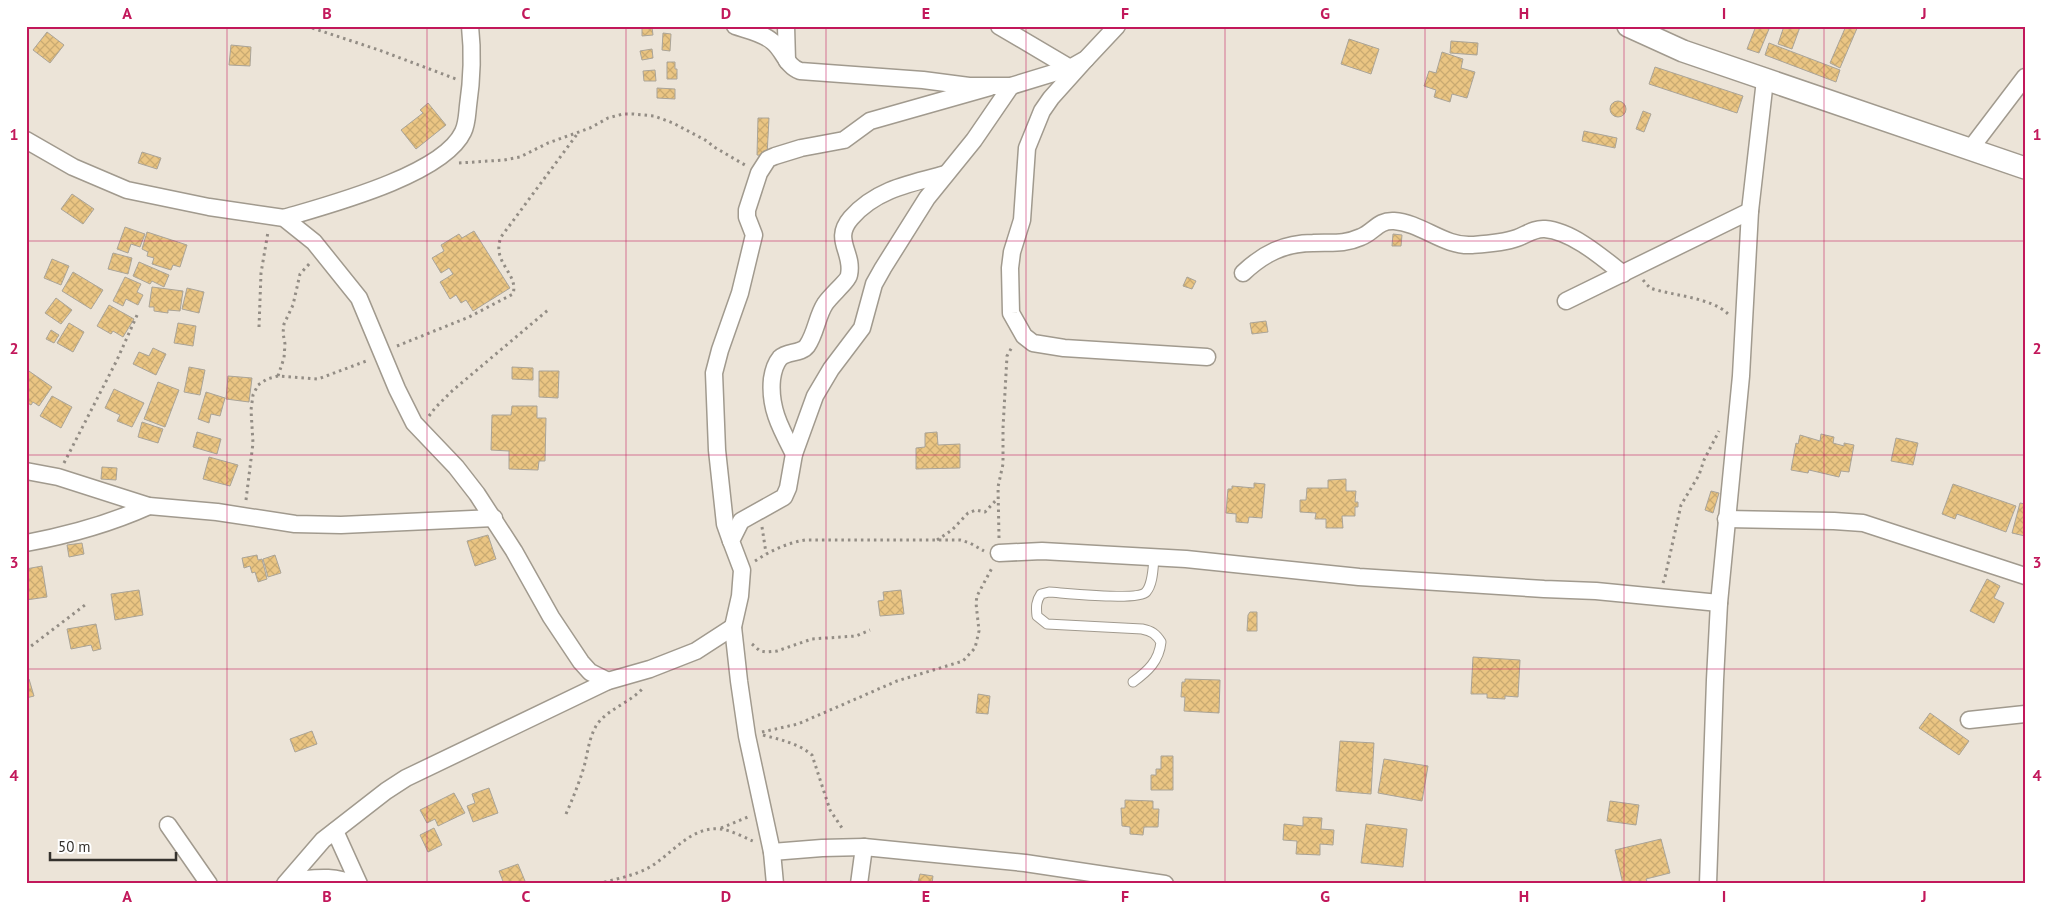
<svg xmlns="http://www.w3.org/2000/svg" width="2051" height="910" font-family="'PT Sans',sans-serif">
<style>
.building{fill:url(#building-cross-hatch);stroke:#aaa498}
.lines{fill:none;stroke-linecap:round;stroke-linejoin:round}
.service-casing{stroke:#a19a8e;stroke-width:11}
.minor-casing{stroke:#a19a8e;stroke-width:19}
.tertiary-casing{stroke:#a19a8e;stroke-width:24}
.path{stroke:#938d85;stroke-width:3;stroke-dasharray:2.5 4;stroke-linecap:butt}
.service{stroke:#fff;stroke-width:9}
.minor{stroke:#fff;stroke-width:16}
.tertiary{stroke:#fff;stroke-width:21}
.grid{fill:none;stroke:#c2185b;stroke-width:1;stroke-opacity:0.55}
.neatline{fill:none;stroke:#c2185b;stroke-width:2}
.grid-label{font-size:16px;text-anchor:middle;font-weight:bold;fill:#c2185b}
</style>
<defs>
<pattern id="building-cross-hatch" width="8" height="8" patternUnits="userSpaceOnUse" patternTransform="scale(1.25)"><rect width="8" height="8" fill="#eac583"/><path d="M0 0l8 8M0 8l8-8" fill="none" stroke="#c9aa71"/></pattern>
</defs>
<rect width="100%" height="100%" fill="#ece4d8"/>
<g class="building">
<polygon points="1756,26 1769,29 1759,53 1747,49"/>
<polygon points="1784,26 1800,27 1792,49 1778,44"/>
<polygon points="1846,26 1858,26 1840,68 1830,63"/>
<polygon points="642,27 652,27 653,35 642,36"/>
<polygon points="47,32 64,45 50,63 33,50"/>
<polygon points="663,33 671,34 670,51 662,50"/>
<polygon points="1349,39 1379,49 1371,74 1341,64"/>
<polygon points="1451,41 1478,43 1477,55 1450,53"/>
<polygon points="1769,43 1840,70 1836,82 1765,55"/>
<polygon points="231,45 251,47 250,66 229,65"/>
<polygon points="652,49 653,58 642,60 640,51"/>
<polygon points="1442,52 1463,59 1461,68 1475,72 1467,98 1452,94 1450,102 1434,97 1436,90 1424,86 1429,71 1436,73"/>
<polygon points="667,62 675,62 675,69 677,69 677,79 667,79"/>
<polygon points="1655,67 1743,96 1737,113 1649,84"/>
<polygon points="655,70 656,81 644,81 643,71"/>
<polygon points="657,88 675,89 675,99 657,98"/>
<circle cx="1618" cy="109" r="8"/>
<polygon points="428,103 446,125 416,149 401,130 423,113 420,110"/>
<polygon points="1643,111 1651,114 1644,132 1636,129"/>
<polygon points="758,118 769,118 767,156 757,155"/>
<polygon points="1584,131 1617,138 1615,148 1582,141"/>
<polygon points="142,152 161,158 157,169 138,163"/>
<polygon points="72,194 94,209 83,224 61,209"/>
<polygon points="125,227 145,234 140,247 131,244 128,253 117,249"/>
<polygon points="474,231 510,288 473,311 466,300 461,303 456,295 450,299 440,282 453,274 449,268 441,273 432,258 444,251 441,245 459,234 462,238"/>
<polygon points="147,232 187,245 180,267 173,265 171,270 152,264 154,258 147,256 148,252 142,249"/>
<polygon points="1393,234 1402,235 1401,246 1392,246"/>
<polygon points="113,253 132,258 128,274 108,269"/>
<polygon points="52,259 69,266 61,285 44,278"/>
<polygon points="139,262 169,275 164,287 152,281 150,284 133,276"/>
<polygon points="73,272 103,290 91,309 62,291"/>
<polygon points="125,277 141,284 137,292 143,295 138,305 126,299 123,306 113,301"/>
<polygon points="1187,277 1196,281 1192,289 1183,286"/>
<polygon points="152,287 183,291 180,311 168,310 168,313 154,311 154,307 149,307"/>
<polygon points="187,288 204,292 199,313 182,309"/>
<polygon points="56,298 72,310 61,324 45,313"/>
<polygon points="109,305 134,319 123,337 113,331 111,334 97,326"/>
<polygon points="1266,321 1268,332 1252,334 1250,323"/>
<polygon points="69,323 84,332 73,352 57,343"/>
<polygon points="178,323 196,326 193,346 174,343"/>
<polygon points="51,330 59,335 54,343 46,339"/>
<polygon points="153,348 166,354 156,375 133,364 139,352 149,356"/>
<polygon points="189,367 205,370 200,395 184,392"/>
<polygon points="512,367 533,368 533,380 512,379"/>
<polygon points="26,369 52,387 39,406 33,402 31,405 26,402"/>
<polygon points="539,371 559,371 558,398 539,397"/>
<polygon points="228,376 252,378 249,402 226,399"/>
<polygon points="158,382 179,390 165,427 144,419"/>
<polygon points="114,389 144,403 132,427 117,421 120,415 105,408"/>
<polygon points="206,392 225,398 220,416 211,414 209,423 198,419"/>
<polygon points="52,396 72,407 61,428 40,416"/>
<polygon points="512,406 537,406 537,418 546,418 545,461 539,461 538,470 509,469 509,451 491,450 492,415 511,415"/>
<polygon points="142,422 163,429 158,443 138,437"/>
<polygon points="197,432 221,439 217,454 193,447"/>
<polygon points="937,432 938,445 960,444 960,468 916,469 916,448 925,447 925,433"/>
<polygon points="1821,434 1834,437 1833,443 1844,446 1844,443 1854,445 1849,472 1841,471 1839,477 1809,470 1808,473 1791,470 1796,443 1798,444 1800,435 1820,441"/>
<polygon points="1896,438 1918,443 1913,465 1891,461"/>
<polygon points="209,457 238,465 230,486 203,479"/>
<polygon points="102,467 117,468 116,480 101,479"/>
<polygon points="1346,479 1346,491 1356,491 1355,502 1358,502 1358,507 1355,507 1355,516 1342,516 1343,528 1326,528 1326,519 1315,519 1316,513 1300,512 1300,500 1306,500 1307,488 1328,488 1328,480"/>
<polygon points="1254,483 1265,484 1262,518 1249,517 1248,523 1236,522 1236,514 1226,513 1228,489 1232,489 1232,486 1254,488"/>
<polygon points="1953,484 2016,506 2006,532 1957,514 1955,519 1942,514"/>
<polygon points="1711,491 1719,493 1713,513 1705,510"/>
<polygon points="2020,503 2025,504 2025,536 2012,533"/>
<polygon points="488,535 496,559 475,566 467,541"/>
<polygon points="82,543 84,554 69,557 67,545"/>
<polygon points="257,555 258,560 262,559 267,579 258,582 255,572 252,573 250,566 244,568 242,558"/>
<polygon points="275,555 281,573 268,577 263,559"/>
<polygon points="42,566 47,597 26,600 26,569"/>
<polygon points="1987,579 2000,586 1994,598 2004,603 1994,623 1970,611"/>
<polygon points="139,590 143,615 115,620 111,594"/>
<polygon points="901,590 904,614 880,616 878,601 884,600 883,592"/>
<polygon points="1250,612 1257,612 1257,631 1247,631 1248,615"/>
<polygon points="96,624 101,649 93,651 91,645 71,649 67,629"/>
<polygon points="1473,657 1520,660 1518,697 1505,696 1505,699 1487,698 1487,694 1471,694"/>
<polygon points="29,679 34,696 26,698 26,680"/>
<polygon points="1185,679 1220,680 1219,713 1184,711 1185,697 1181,697 1182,682 1185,682"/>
<polygon points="978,694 990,696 988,714 976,713"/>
<polygon points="1930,713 1969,741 1959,755 1919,728"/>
<polygon points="312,731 317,744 295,752 290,739"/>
<polygon points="1340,741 1374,743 1371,794 1336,791"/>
<polygon points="1161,756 1173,756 1173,790 1151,790 1151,775 1156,775 1156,769 1161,769"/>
<polygon points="1384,759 1428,766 1422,801 1378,793"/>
<polygon points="489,788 498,813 473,822 467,806 475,803 472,794"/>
<polygon points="454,793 465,813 438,826 435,819 427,823 420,810"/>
<polygon points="1125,800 1153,801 1153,809 1159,809 1158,827 1144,827 1143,835 1130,834 1130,827 1122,826 1121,808 1125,808"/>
<polygon points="1610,801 1639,805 1636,825 1607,821"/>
<polygon points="1303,817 1322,818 1321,829 1334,830 1333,845 1320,844 1320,855 1296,854 1297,841 1283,840 1284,824 1303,826"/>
<polygon points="1366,824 1407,829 1403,867 1361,863"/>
<polygon points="434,828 442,845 428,852 420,835"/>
<polygon points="1661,839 1670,873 1646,879 1648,884 1623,884 1615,850"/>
<polygon points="518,864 525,881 517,884 504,884 499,871"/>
<polygon points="920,874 933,876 932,884 909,884 910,881 918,882"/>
</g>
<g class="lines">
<defs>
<path id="service" d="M1133 682C1148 671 1159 661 1161 642 1156 634 1152 631 1142 629L1047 624 1037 616C1036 607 1036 601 1041 594L1049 592C1065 593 1138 601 1146 592 1153 584 1153 568 1154 558"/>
<g id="minor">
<path d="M735 26C747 30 763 33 773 42 784 51 786 66 800 71L923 80 969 86H1011L1070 68 1086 59 1117 26"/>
<polyline points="786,26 787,61"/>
<polyline points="999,26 1070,68"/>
<polyline points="1086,59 1051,98 1042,111 1027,148 1022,220 1012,252 1010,268 1011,313 1024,336 1033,343 1064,348 1207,357"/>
<polyline points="26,140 73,167 127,190 209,207 284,218 314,242 359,298 397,389 414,423 456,467 477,494 514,551 551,617 581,662 590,672 608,681"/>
<polyline points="1971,148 2025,77"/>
<path d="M284 218C328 205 443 175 463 132 467 124 467 115 468 106 472 79 473 53 470 26"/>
<path d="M1243 273C1263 254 1284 243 1313 243 1331 242 1343 245 1361 237 1374 232 1378 220 1394 221 1422 223 1444 247 1472 245 1486 244 1503 243 1517 238 1526 235 1534 228 1545 229 1572 231 1603 258 1623 274"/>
<polyline points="1566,301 1750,211"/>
<path d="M794 454C781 429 769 408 772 379 773 372 775 364 780 358 787 351 801 354 807 346 816 333 817 316 825 304 830 296 848 281 849 275 854 252 832 240 851 218 876 189 912 183 946 174"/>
<polyline points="26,471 58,477 149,506 217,512 295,524 341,525 494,518"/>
<polyline points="1726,519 1834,521 1863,523 2025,576"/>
<polyline points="731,541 725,524 717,450 714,373 720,350 740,293 754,235 747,217 747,210 759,173 768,159 775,156 801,148 844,140 870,121 990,87"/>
<path d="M26 543C69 535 109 524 149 506"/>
<polyline points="999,553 1042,551 1186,559 1359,577 1544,589 1596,591 1719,603"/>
<polyline points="1969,720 2025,714"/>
<polyline points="168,825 209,884"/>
<polyline points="335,831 359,884"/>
<polyline points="772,852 822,848 864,847 1025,863 1165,884"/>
<path d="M290 880C310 879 334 874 352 884"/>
<polyline points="285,884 323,840 386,791 406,778 608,681 650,669 696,651 733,627"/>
<polyline points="775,884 772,852 747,736 739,681 733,627 740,596 742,570 731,541 741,521 784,497 788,488 794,454 815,396 831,369 862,328 874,284 883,268 927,198 974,140 1011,86"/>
<polyline points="859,884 864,847"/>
<polyline points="1708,884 1715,680 1719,603 1741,376 1750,211 1765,80"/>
</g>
<polyline id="tertiary" points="1628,26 1683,51 2025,168"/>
</defs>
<use href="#service" class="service-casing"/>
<use href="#minor" class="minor-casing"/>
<use href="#tertiary" class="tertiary-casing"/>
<g class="path">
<polyline points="306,26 379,50 456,79"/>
<polyline points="459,163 504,160 520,157 548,143 590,128 608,118 623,114 634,114 654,116 673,123 707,141 714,147 745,165"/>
<path d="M1643 280 1650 288C1673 296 1711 297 1728 314"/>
<polyline points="259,327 261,273 268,232"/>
<path d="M397 346 469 317 513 294C519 273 491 263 501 237L578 133"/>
<polyline points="278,376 284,358 285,344 283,333 284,324 293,305 300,274 310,263"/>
<polyline points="429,416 435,408 452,391 548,310"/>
<polyline points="64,463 117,360 138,313"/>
<polyline points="246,500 253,443 251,410 253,395 258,385 267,379 278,376 318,379 369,360"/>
<polyline points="762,527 766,553"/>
<polyline points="999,538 998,487 1003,464 1003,428 1007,356 1012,347"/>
<polyline points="937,540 952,530 968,513 976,510 985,512 998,498"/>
<path d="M755 561C770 551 787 543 805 540H960L970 543 984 551"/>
<polyline points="1663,583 1665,577 1681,505 1699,475 1704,460 1719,431"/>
<polyline points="752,644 760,651 766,652 777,651 812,639 856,636 870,630"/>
<polyline points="26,650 85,605"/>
<polyline points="762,732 798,724 897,681 963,661 975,648 979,631 976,603 977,596 993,566"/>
<path d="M763 735C781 740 798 743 812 755L830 810 844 831"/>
<path d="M566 814C573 798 579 783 584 767 588 752 589 736 598 723 610 708 631 702 643 688"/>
<polyline points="721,828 748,817"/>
<path d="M598 884C615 879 634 876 650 867 672 854 691 826 720 829 731 830 743 837 753 841"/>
</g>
<use href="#service" class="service"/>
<use href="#minor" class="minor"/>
<use href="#tertiary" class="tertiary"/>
</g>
<path class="grid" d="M227 26V884M427 26V884M626 26V884M826 26V884M1026 26V884M1225 26V884M1425 26V884M1624 26V884M1824 26V884M26 241H2025M26 455H2025M26 669H2025"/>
<rect width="2051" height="910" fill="none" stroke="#ffffff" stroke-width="55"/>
<path d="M50 852v8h126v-8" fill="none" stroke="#35322d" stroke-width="2.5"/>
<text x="58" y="852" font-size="15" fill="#35322d" stroke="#ffffff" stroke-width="4" paint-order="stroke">50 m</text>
<rect x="28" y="28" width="1996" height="854" class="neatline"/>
<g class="grid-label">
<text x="127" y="19">A</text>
<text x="327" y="19">B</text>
<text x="526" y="19">C</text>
<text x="726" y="19">D</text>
<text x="926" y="19">E</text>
<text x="1125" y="19">F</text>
<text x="1325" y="19">G</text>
<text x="1524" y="19">H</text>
<text x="1724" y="19">I</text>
<text x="1924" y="19">J</text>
<text x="14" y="140">1</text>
<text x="2037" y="140">1</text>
<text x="14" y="354">2</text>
<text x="2037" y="354">2</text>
<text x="14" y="568">3</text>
<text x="2037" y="568">3</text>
<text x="14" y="781">4</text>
<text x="2037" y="781">4</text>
<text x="127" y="902">A</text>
<text x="327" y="902">B</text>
<text x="526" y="902">C</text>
<text x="726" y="902">D</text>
<text x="926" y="902">E</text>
<text x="1125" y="902">F</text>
<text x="1325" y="902">G</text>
<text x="1524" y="902">H</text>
<text x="1724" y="902">I</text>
<text x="1924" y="902">J</text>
</g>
</svg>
